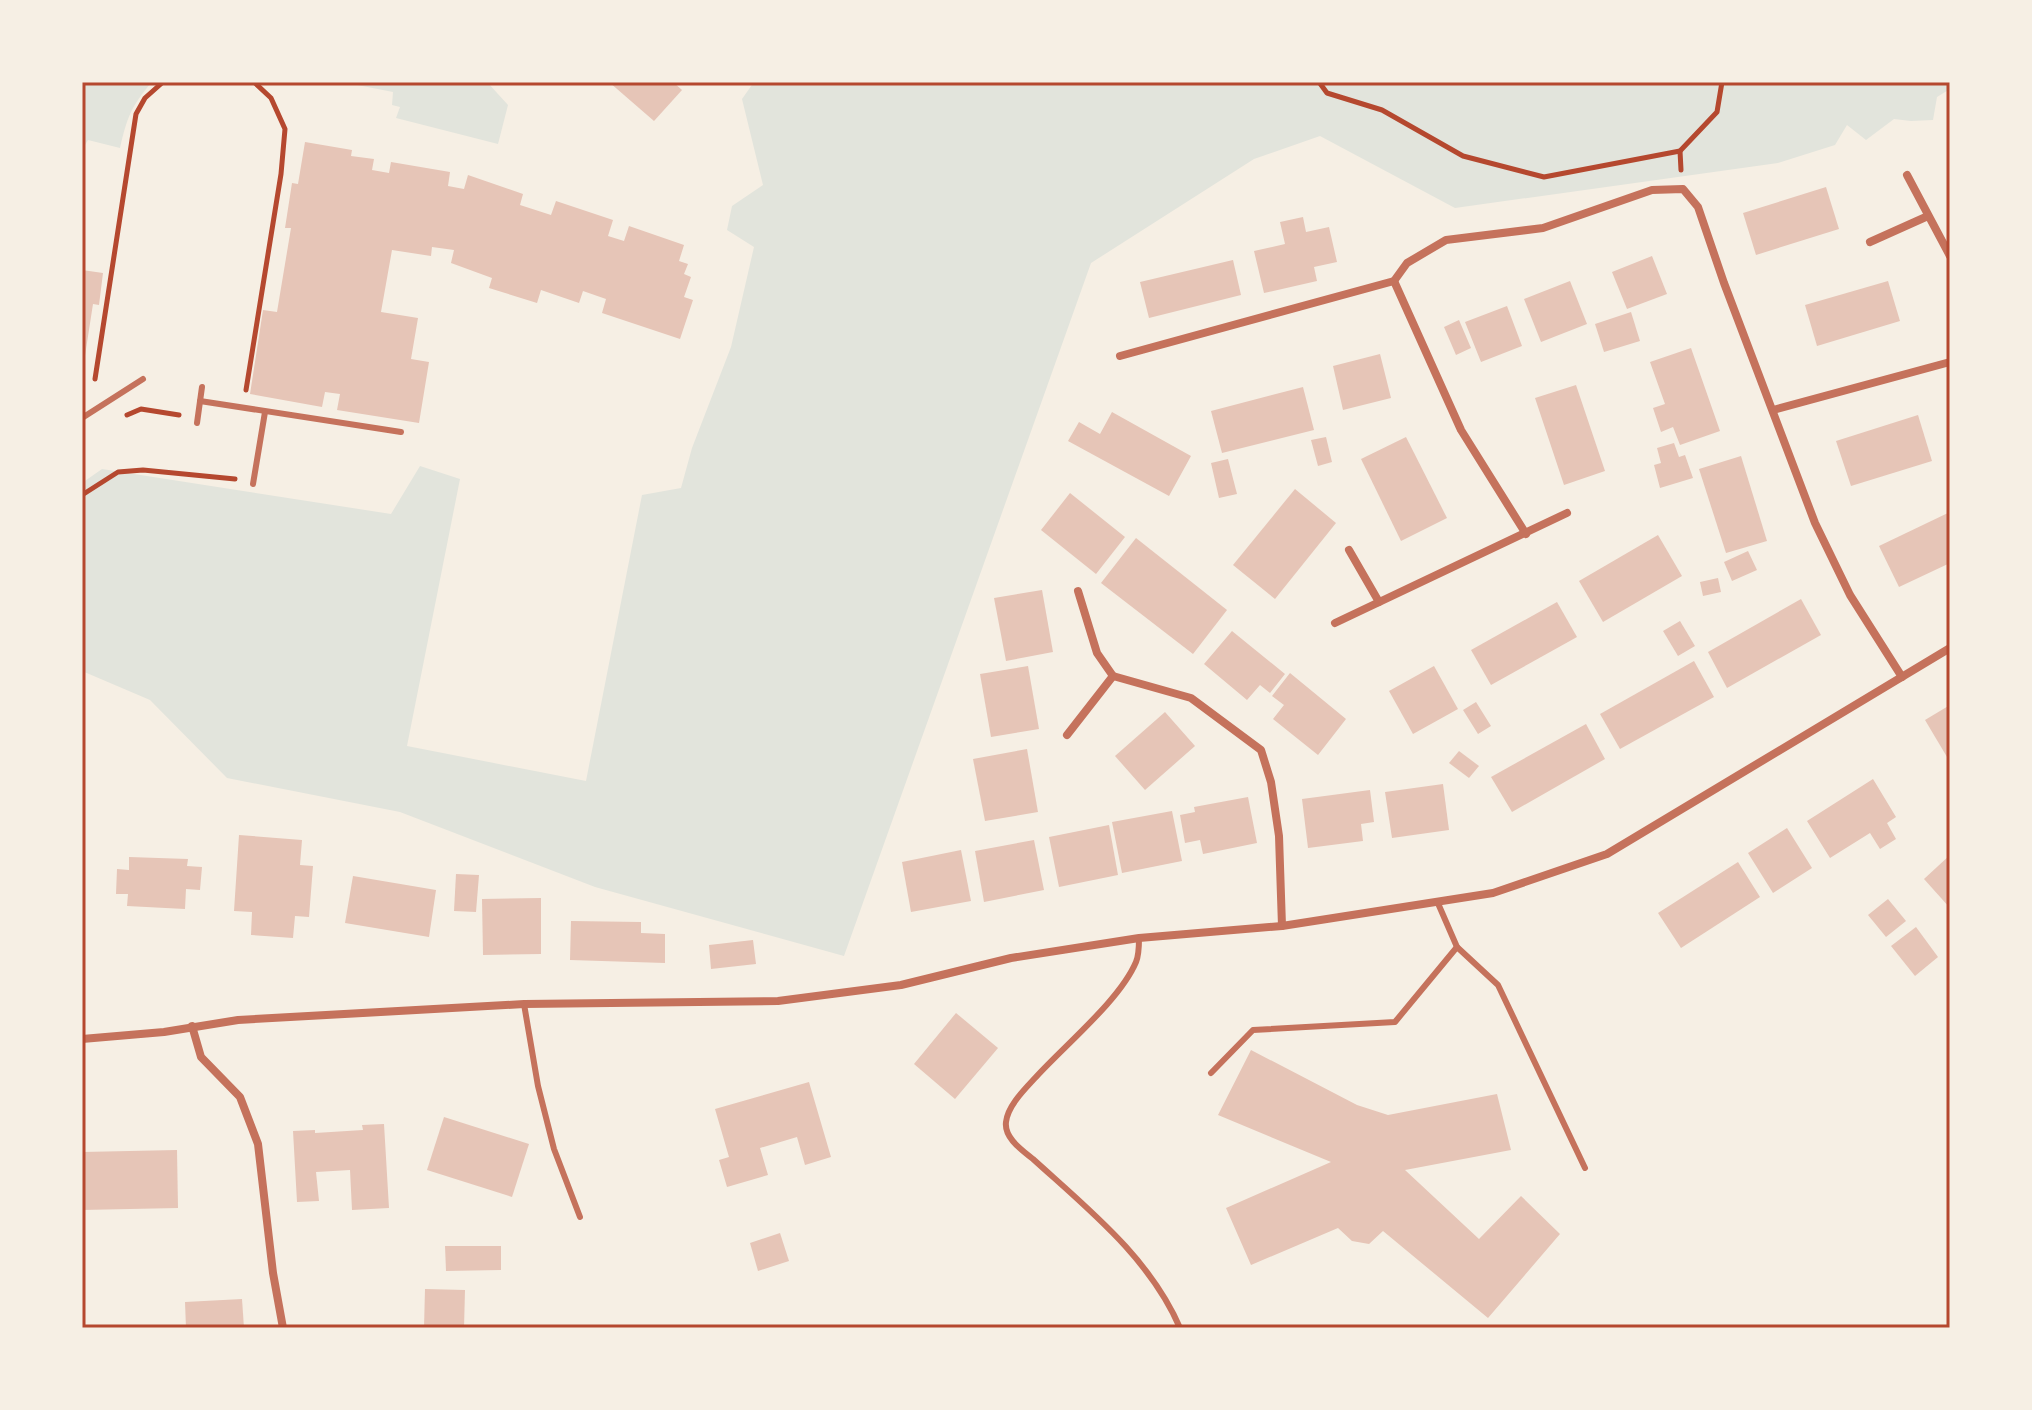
<svg xmlns="http://www.w3.org/2000/svg" width="2032" height="1410" font-family="'Alegreya Sans',sans-serif">
<style>
.green{fill:#e2e4dc}
.building{fill:#e6c5b7}
.lines{fill:none;stroke-linecap:round;stroke-linejoin:round}
.path{stroke:#b5482f;stroke-width:5}
.service{stroke:#c5725c;stroke-width:6}
.minor{stroke:#c5725c;stroke-width:8}
.neatline{fill:none;stroke:#b5482f;stroke-width:3}
</style>
<rect width="100%" height="100%" fill="#f6efe4"/>
<g class="green">
<path d="M82 82H152C131 106 127 118 120 148L88 140 82 150Z"/>
<polygon points="342,82 487,82 508,105 498,144 396,118 400,107 392,105 393,92"/>
<polygon points="754,82 1950,82 1950,89 1937,97 1933,120 1911,121 1894,119 1866,140 1847,125 1835,145 1778,163 1455,208 1320,136 1254,159 1091,263 844,956 595,887 400,812 227,778 150,700 82,671 82,483 102,469 391,514 420,466 460,479 407,746 586,781 642,495 681,488 692,448 731,347 754,247 727,230 732,206 763,185 742,99"/>
</g>
<g class="building">
<polygon points="609,82 673,82 682,90 654,121"/>
<polygon points="305,142 352,150 351,156 374,159 372,170 389,173 391,162 450,172 448,186 464,189 468,175 523,194 520,205 551,215 556,201 613,220 608,236 624,241 629,226 684,245 679,261 688,264 684,274 691,277 684,297 693,300 680,339 602,313 606,299 583,291 579,303 541,290 537,303 489,288 492,278 451,263 454,250 432,247 431,256 392,250 381,312 418,318 411,359 429,362 419,423 337,410 340,394 325,392 322,407 250,394 263,310 277,312 291,228 285,228 292,183 298,184"/>
<polygon points="1826,187 1839,229 1756,255 1743,213"/>
<polygon points="1303,217 1306,232 1329,227 1337,262 1314,267 1317,281 1264,293 1254,251 1285,244 1280,222"/>
<polygon points="1652,256 1667,294 1627,309 1612,272"/>
<polygon points="1233,260 1241,295 1149,318 1140,282"/>
<polygon points="82,270 103,273 99,305 93,304 84,362"/>
<polygon points="1570,281 1587,324 1541,342 1524,299"/>
<polygon points="1888,281 1900,321 1817,346 1805,305"/>
<polygon points="1507,306 1522,346 1481,362 1465,322"/>
<polygon points="1631,312 1640,341 1604,352 1595,324"/>
<polygon points="1459,320 1471,348 1456,355 1444,327"/>
<polygon points="1691,348 1720,431 1680,445 1673,427 1661,432 1653,408 1665,404 1650,362"/>
<polygon points="1380,354 1391,398 1343,410 1333,366"/>
<polygon points="1576,385 1605,471 1564,485 1535,398"/>
<polygon points="1303,387 1314,430 1222,453 1211,411"/>
<polygon points="1112,412 1191,456 1169,496 1068,441 1079,422 1100,434"/>
<polygon points="1918,415 1932,461 1851,486 1836,441"/>
<polygon points="1326,437 1332,462 1318,466 1311,440"/>
<polygon points="1406,437 1447,518 1401,541 1361,459"/>
<polygon points="1674,443 1679,457 1685,455 1693,478 1660,488 1654,465 1661,463 1657,448"/>
<polygon points="1741,456 1767,541 1726,553 1699,469"/>
<polygon points="1228,459 1237,494 1219,498 1211,463"/>
<polygon points="1295,489 1336,523 1275,599 1233,565"/>
<polygon points="1070,493 1125,537 1096,574 1041,530"/>
<polygon points="1950,512 1950,563 1899,587 1879,546"/>
<polygon points="1658,535 1682,576 1603,622 1579,581"/>
<polygon points="1136,538 1227,610 1193,654 1101,583"/>
<polygon points="1748,551 1757,570 1732,581 1724,562"/>
<polygon points="1718,578 1721,592 1703,596 1700,582"/>
<polygon points="1042,590 1053,652 1006,661 994,598"/>
<polygon points="1801,599 1821,635 1727,688 1708,652"/>
<polygon points="1557,602 1577,637 1491,685 1471,650"/>
<polygon points="1680,621 1695,646 1678,656 1663,631"/>
<polygon points="1232,631 1285,674 1270,693 1260,685 1247,700 1204,664"/>
<polygon points="1694,661 1714,697 1620,749 1600,714"/>
<polygon points="1028,666 1039,729 991,737 980,674"/>
<polygon points="1434,666 1458,709 1413,734 1389,691"/>
<polygon points="1290,673 1346,719 1318,755 1273,719 1284,705 1272,696"/>
<polygon points="1476,702 1491,726 1478,734 1463,710"/>
<polygon points="1950,705 1950,762 1925,720"/>
<polygon points="1165,712 1195,746 1145,790 1115,756"/>
<polygon points="1586,724 1605,759 1512,812 1491,777"/>
<polygon points="1027,749 1038,812 985,821 973,759"/>
<polygon points="1459,751 1479,766 1469,778 1449,763"/>
<polygon points="1873,779 1896,817 1887,823 1896,839 1880,849 1870,833 1830,858 1807,821"/>
<polygon points="1443,784 1449,830 1392,838 1385,792"/>
<polygon points="1370,790 1374,822 1361,824 1363,841 1308,848 1302,799"/>
<polygon points="1248,797 1257,843 1203,854 1200,840 1185,843 1180,815 1195,812 1194,807"/>
<polygon points="1172,811 1182,861 1122,873 1112,822"/>
<polygon points="1109,825 1118,875 1059,887 1049,837"/>
<polygon points="1787,828 1812,868 1773,893 1748,853"/>
<polygon points="239,835 302,840 300,865 313,866 309,917 295,916 293,938 251,935 252,912 234,911"/>
<polygon points="1034,840 1044,890 984,902 975,851"/>
<polygon points="961,850 971,901 911,912 902,862"/>
<polygon points="1950,855 1950,908 1924,879"/>
<polygon points="129,857 188,859 187,866 202,867 200,890 186,889 185,909 127,906 128,894 116,894 117,869 129,870"/>
<polygon points="1738,862 1760,897 1681,948 1658,913"/>
<polygon points="456,874 479,875 476,912 454,911"/>
<polygon points="353,876 436,890 429,937 345,923"/>
<polygon points="541,898 541,954 483,955 482,899"/>
<polygon points="1888,899 1906,921 1886,937 1868,915"/>
<polygon points="571,921 641,922 641,933 665,934 665,963 570,960"/>
<polygon points="1916,927 1938,957 1915,976 1891,946"/>
<polygon points="753,940 756,964 711,969 709,945"/>
<polygon points="956,1013 998,1048 955,1099 914,1064"/>
<polygon points="1251,1050 1357,1105 1388,1115 1497,1094 1511,1150 1405,1170 1479,1239 1521,1196 1560,1234 1488,1318 1383,1231 1369,1244 1352,1241 1338,1228 1251,1265 1226,1208 1331,1162 1218,1115"/>
<polygon points="809,1082 831,1157 805,1165 797,1137 760,1148 768,1175 727,1187 719,1160 729,1157 715,1109"/>
<polygon points="444,1117 529,1144 512,1197 427,1170"/>
<polygon points="384,1124 389,1208 352,1210 350,1170 316,1172 319,1201 297,1202 293,1131 315,1130 315,1133 363,1130 362,1125"/>
<polygon points="177,1150 178,1208 82,1210 82,1152"/>
<polygon points="780,1233 789,1261 758,1271 750,1243"/>
<polygon points="445,1246 501,1246 501,1270 446,1271"/>
<polygon points="425,1289 465,1290 464,1328 424,1328"/>
<polygon points="242,1299 244,1328 186,1328 185,1302"/>
</g>
<g class="lines">
<g class="path">
<polyline points="1319,82 1327,93 1382,110 1463,156 1544,177 1680,151 1717,112 1722,82"/>
<polyline points="1680,151 1681,170"/>
<polyline points="95,379 136,114 145,98 163,82"/>
<polyline points="246,390 281,174 285,129 271,98 254,82"/>
<polyline points="127,415 141,409 179,415"/>
<polyline points="82,495 118,472 143,470 235,479"/>
</g>
<g class="service">
<polyline points="200,401 401,432"/>
<polyline points="82,418 143,379"/>
<polyline points="197,423 202,387"/>
<polyline points="253,484 265,412"/>
<polyline points="1437,901 1457,947 1498,985 1585,1168"/>
<path d="M1139 938C1139 945 1139 955 1136 962 1120 1000 1065 1045 1036 1077 1026 1088 1008 1105 1006 1122 1004 1138 1022 1150 1033 1159 1088 1209 1150 1258 1180 1328"/>
<polyline points="524,1004 538,1086 554,1149 580,1217"/>
<polyline points="1211,1073 1253,1030 1395,1022 1457,947"/>
</g>
<g class="minor">
<polyline points="1907,175 1950,256"/>
<polyline points="1870,242 1928,216"/>
<polyline points="1394,281 1461,430 1526,534"/>
<polyline points="1120,356 1394,281 1407,263 1446,240 1543,228 1652,190 1683,189 1698,207 1724,283 1815,523 1850,595 1902,677"/>
<polyline points="1773,410 1950,362"/>
<polyline points="1349,550 1379,602"/>
<polyline points="1335,623 1567,513"/>
<polyline points="1113,676 1191,698 1261,750 1271,782 1279,836 1282,926"/>
<polyline points="1067,735 1113,676 1097,653 1078,591"/>
<polyline points="192,1026 201,1057 240,1097 258,1144 273,1273 283,1328"/>
<polyline points="82,1039 164,1032 238,1020 524,1004 778,1001 901,985 1011,958 1139,938 1282,926 1493,893 1607,854 1950,648"/>
</g>
</g>
<rect width="2032" height="1410" fill="none" stroke="#f6efe4" stroke-width="168"/>
<rect x="84" y="84" width="1864" height="1242" class="neatline"/>
</svg>
